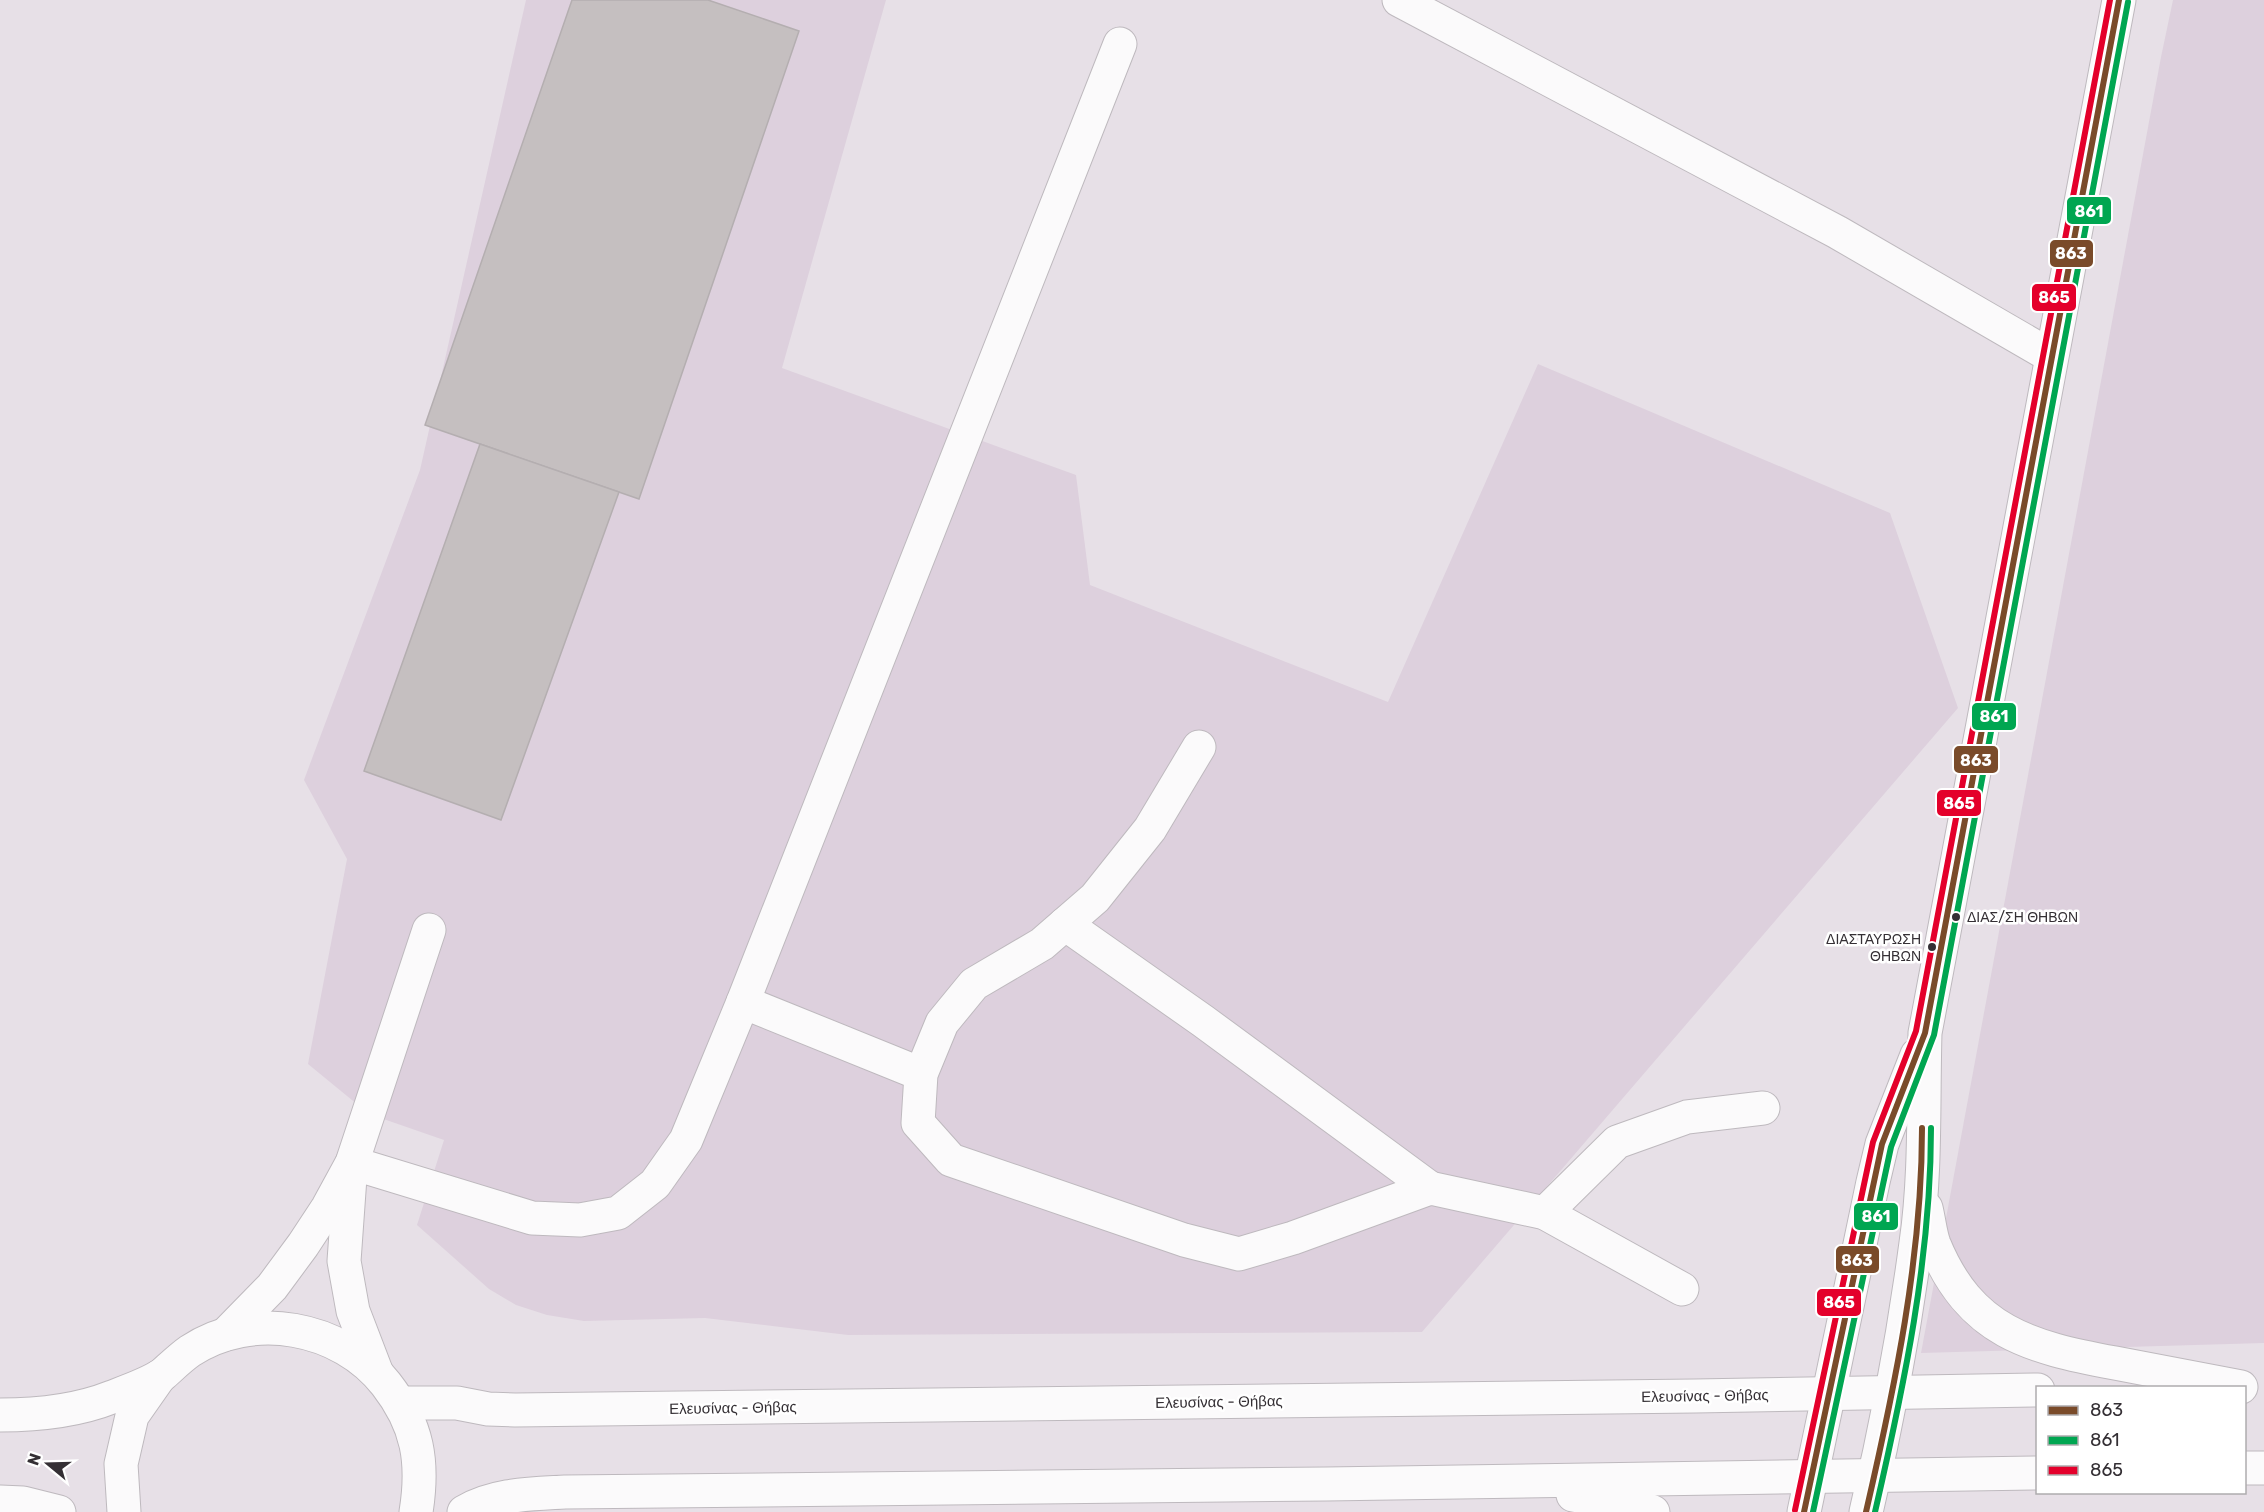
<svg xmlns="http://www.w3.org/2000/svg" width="2264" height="1512" font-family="Rubik,sans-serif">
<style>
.built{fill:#ddd0dd}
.building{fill:#c5bfc0;stroke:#b4aeb0;stroke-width:1.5}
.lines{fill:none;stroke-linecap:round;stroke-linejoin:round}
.minor-casing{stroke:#beb9be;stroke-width:35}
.major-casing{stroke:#beb9be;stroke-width:35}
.minor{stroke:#fbfafb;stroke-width:33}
.major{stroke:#fbfafb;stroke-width:33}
.bus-1-casing{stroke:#fff;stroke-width:10}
.bus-2-casing{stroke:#fff;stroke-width:10}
.bus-3-casing{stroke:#fff;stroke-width:10}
.bus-1{stroke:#7a4b2a;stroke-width:6}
.bus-2{stroke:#00a651;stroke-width:6}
.bus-3{stroke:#e4002b;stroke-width:6}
.bus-dot{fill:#342f34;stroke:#fff;stroke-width:2}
.labels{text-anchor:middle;stroke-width:5;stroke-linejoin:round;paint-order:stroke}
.bus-label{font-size:14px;fill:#342f34;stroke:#fff;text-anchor:start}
.street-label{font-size:15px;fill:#342f34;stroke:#fff}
.line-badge{stroke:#fff;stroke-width:2}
.badge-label{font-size:16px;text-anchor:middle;font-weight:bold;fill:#fff}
</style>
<rect width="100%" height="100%" fill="#e7e0e7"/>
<g class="built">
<polygon points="526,0 886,0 782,368 1076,475 1090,585 1388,702 1538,364 1890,513 1958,708 1422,1332 848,1335 705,1318 584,1321 547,1315 516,1305 489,1289 417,1225 444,1140 369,1114 308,1064 347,859 304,780 420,470"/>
<polygon points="2173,0 2264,0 2264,1343 1921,1353 2161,57"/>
</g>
<g class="building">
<polygon points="572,0 708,0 799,31 639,499 425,425"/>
<polygon points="480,444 619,492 501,820 364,771"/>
</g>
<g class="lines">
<defs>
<g id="minor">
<polyline points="1399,0 1837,232 2051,356"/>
<polyline points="1199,747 1150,829 1095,898 1042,944 974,984 942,1023 921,1074 918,1123 951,1160 1184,1240 1239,1254 1293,1238 1430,1188 1545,1213 1682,1289"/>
<polyline points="1065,924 1203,1021 1430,1188"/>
<polyline points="743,1002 921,1074"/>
<polyline points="352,1163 532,1218 580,1220 618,1213 655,1184 686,1140 743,1002 1120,44"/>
<polyline points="350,1177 344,1261 353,1311 376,1371"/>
<polyline points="1545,1213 1617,1142 1687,1117 1763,1108"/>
<polyline points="226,1334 272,1287 303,1245 328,1207 352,1163 429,930"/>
</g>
<g id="major">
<path d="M1926 1208C1929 1220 1930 1233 1934 1244 1970 1332 2029 1347 2115 1363 2157 1371 2199 1379 2241 1387"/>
<polyline points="401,1403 457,1403 488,1409 515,1410 1695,1396 2038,1390"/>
<path d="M0 1415C38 1415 77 1411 112 1397 128 1391 148 1384 162 1375 171 1367 180 1358 190 1351 252 1310 341 1326 386 1384 418 1425 424 1462 416 1512"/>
<polyline points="2244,1468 2264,1468"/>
<polyline points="1573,1495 1640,1507 1653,1512"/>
<polyline points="0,1502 23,1503 59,1512"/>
<polyline points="124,1512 121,1464 132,1416 160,1376"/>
<path d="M464 1512C494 1494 531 1494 565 1492L1326 1484 2038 1473"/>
<polyline points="1804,1512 1873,1182 1882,1144 1917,1055"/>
<path d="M1866 1512C1887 1424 1904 1333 1916 1243 1926 1174 1923 1103 1925 1033L2119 0"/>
</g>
</defs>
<use href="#minor" class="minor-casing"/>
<use href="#major" class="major-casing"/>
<use href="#minor" class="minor"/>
<use href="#major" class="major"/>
<defs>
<g id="bus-1">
<polyline points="1804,1512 1882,1144 1925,1033 2119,0"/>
<path d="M1866 1512C1895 1386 1922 1258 1922 1128"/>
</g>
<g id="bus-2">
<polyline points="1813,1512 1891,1147 1934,1035 2128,2"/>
<path d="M1875 1512C1904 1386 1931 1258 1931 1128"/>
</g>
<polyline id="bus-3" points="1795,1510 1873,1142 1916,1031 2110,0"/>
</defs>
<use href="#bus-1" class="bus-1-casing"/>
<use href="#bus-2" class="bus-2-casing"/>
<use href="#bus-3" class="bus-3-casing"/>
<use href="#bus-1" class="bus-1"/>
<use href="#bus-2" class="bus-2"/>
<use href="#bus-3" class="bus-3"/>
</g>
<g class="bus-dot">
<circle cx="1956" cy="917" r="5"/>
<circle cx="1932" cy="947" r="5"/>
</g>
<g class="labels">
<g class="bus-label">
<text x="1967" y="922">ΔΙΑΣ/ΣΗ ΘΗΒΩΝ</text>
<text x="1921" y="944" text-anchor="end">ΔΙΑΣΤΑΥΡΩΣΗ<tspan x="1921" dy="17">ΘΗΒΩΝ</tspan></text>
</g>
<g class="street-label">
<text transform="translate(1705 1396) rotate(-1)" y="5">Ελευσίνας - Θήβας</text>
<text transform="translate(1219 1402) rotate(-1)" y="5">Ελευσίνας - Θήβας</text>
<text transform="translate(733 1408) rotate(-1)" y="5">Ελευσίνας - Θήβας</text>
</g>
</g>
<g class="line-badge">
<rect x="2066" y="196" width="46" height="29" rx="6" fill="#00a651"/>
<rect x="2049" y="239" width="45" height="29" rx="6" fill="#7a4b2a"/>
<rect x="2031" y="283" width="46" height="29" rx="6" fill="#e4002b"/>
<rect x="1971" y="702" width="46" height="29" rx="6" fill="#00a651"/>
<rect x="1953" y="745" width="46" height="29" rx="6" fill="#7a4b2a"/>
<rect x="1936" y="789" width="46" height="28" rx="6" fill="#e4002b"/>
<rect x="1853" y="1202" width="46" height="29" rx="6" fill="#00a651"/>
<rect x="1835" y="1245" width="45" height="29" rx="6" fill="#7a4b2a"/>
<rect x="1816" y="1288" width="46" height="29" rx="6" fill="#e4002b"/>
</g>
<g class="badge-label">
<text x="2089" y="217">861</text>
<text x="2071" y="259">863</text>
<text x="2054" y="303">865</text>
<text x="1994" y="722">861</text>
<text x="1976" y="766">863</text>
<text x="1959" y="809">865</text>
<text x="1876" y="1222">861</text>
<text x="1857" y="1266">863</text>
<text x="1839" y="1308">865</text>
</g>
<rect x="2036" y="1386" width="210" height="108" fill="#ffffff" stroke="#aeacae" stroke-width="1.5"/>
<rect x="2048" y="1406" width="30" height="9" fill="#7a4b2a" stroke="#aeacae" stroke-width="1.5"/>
<text x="2090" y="1416" font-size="18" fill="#342f34">863</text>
<rect x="2048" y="1436" width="30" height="9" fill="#00a651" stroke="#aeacae" stroke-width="1.5"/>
<text x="2090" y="1446" font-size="18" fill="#342f34">861</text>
<rect x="2048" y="1466" width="30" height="9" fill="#e4002b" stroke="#aeacae" stroke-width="1.5"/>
<text x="2090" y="1476" font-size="18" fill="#342f34">865</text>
<g transform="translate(48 1464) rotate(289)" stroke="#ffffff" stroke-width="4.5" paint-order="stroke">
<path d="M0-4.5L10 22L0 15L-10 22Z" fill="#342f34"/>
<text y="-9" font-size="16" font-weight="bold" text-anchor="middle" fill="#342f34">N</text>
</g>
</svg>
